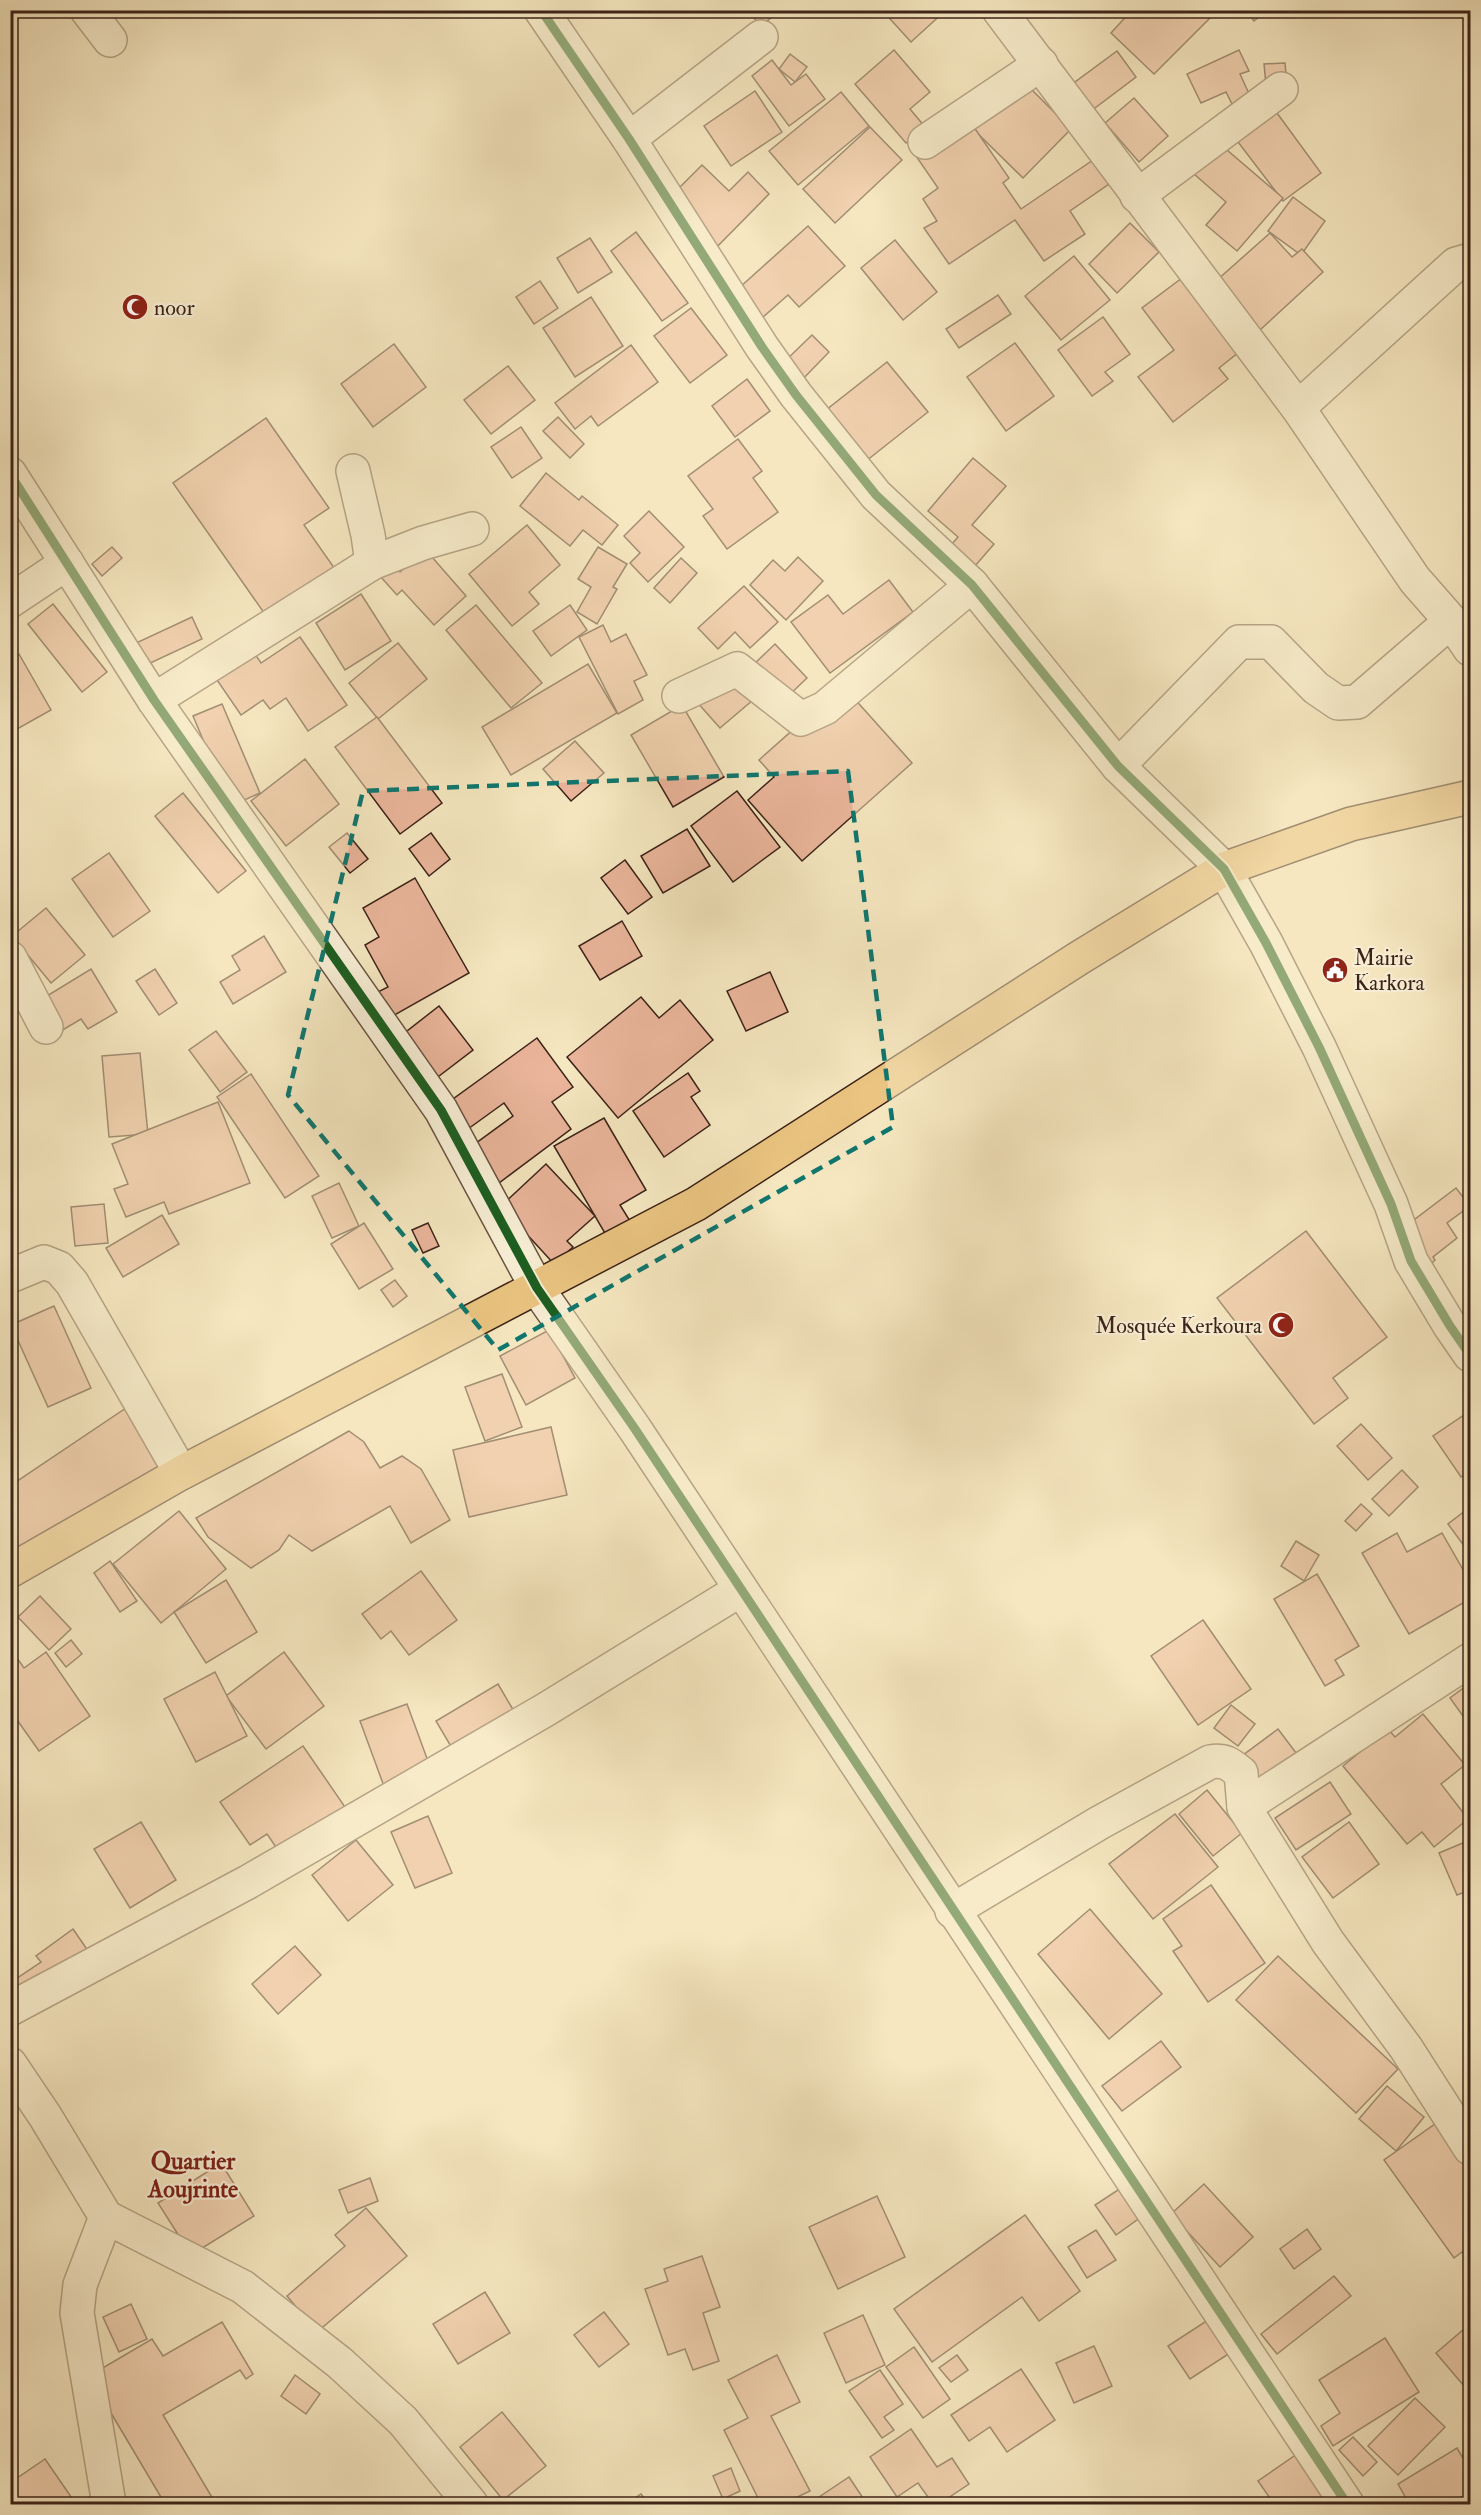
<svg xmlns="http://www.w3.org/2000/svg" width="1481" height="2515" font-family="'IM FELL Double Pica',serif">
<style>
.building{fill:#eab59b;stroke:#3c2318;stroke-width:1.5}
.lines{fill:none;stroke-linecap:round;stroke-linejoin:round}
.minor-casing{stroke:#6a5442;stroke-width:36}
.major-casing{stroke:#3c2318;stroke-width:36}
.minor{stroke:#f8efd6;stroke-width:33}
.major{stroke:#eac480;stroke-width:33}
.cycleway-casing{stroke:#f8efd6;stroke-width:13}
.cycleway{stroke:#1b5e20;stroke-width:9}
.marked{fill:none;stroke:#0f766e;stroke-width:4.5;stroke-dasharray:12 8;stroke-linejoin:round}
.labels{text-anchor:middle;stroke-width:4.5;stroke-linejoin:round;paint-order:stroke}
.poi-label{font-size:22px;fill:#3c2318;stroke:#f8efd6;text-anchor:start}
.neighbourhood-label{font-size:24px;font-weight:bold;fill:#7a1f14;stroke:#f8efd6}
</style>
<rect width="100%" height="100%" fill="#f5e7c0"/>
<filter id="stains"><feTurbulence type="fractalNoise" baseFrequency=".00333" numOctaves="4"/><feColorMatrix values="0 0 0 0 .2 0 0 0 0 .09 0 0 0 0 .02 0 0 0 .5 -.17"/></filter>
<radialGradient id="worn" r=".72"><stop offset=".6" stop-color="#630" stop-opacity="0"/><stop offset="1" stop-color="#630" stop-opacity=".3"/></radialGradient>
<g class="building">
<polygon points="748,10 782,10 760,26"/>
<polygon points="882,10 946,10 911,42"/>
<polygon points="1132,10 1208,10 1213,15 1154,74 1111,33"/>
<polygon points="1246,10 1268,10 1254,21"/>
<polygon points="894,50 930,92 910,109 925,127 906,143 855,84"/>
<polygon points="1239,50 1249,71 1240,74 1251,98 1233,106 1226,92 1201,103 1187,74"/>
<polygon points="1117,51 1136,77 1091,111 1071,85"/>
<polygon points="790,54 807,67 795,82 779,69"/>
<polygon points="772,60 791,85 806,74 825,99 789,126 752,76"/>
<polygon points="1285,63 1287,84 1266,85 1264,64"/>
<polygon points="1018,76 1071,129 1023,178 969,125"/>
<polygon points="755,91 782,132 731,166 704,126"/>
<polygon points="841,92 869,126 798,185 769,151"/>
<polygon points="1134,98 1168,136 1139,162 1105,123"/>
<polygon points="1277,113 1321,173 1283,201 1238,142"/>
<polygon points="969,120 1009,178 1003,183 1021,209 1096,158 1112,182 1070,211 1085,234 1044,261 1015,220 949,264 924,228 937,221 923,199 938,188 916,156"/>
<polygon points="870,127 902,160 835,223 803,189"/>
<polygon points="1220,144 1283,198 1237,251 1206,225 1226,202 1194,174"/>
<polygon points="702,165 729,191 748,172 769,194 708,256 659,208"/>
<polygon points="1293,197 1325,221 1301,255 1268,231"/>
<polygon points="1130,223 1159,252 1117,293 1089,264"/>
<polygon points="808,226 845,266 799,307 788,295 754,325 729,297"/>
<polygon points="636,232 688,303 662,321 611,251"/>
<polygon points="1270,233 1292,257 1302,249 1323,272 1260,330 1216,281"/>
<polygon points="590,238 612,272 578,293 557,258"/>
<polygon points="895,240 937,292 903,320 861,268"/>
<polygon points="1074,256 1110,300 1061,340 1025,296"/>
<polygon points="1182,278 1239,352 1219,368 1228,379 1173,422 1138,377 1174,350 1142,308"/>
<polygon points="540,281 558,308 534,324 516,297"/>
<polygon points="998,295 1011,314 959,348 946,329"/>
<polygon points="591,297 623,346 575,377 543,328"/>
<polygon points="691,308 727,355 690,383 654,336"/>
<polygon points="1103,317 1130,354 1105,372 1113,381 1092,396 1058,350"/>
<polygon points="812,335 829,352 801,381 783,363"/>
<polygon points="1015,343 1054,396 1006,431 967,377"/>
<polygon points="394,344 426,387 373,427 341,384"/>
<polygon points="631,345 658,382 598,426 591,416 575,429 555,403"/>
<polygon points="887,362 928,412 861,465 821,414"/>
<polygon points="508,366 535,400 491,434 464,400"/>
<polygon points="747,379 770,411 735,437 712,406"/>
<polygon points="558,417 584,444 570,458 543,431"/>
<polygon points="266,418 329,508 304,525 335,569 267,617 173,483"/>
<polygon points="521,427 542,458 512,478 491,447"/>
<polygon points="738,439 762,471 753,478 778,512 727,549 703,516 713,509 688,476"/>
<polygon points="973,458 1006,486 972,525 994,544 962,581 938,560 958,537 928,511"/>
<polygon points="546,473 579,500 582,496 618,525 602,545 583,530 570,546 520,506"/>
<polygon points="649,511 684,547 648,582 630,563 640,553 624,536"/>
<polygon points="527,525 560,565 529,592 539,604 512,626 469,574"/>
<polygon points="112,547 122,558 102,576 92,564"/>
<polygon points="598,547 627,564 613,587 617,589 597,624 577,612 591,587 578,579"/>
<polygon points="425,549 466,596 434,625 402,590 397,595 370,565 383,553 400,572"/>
<polygon points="798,557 823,581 786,620 750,585 773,560 785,571"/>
<polygon points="681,558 697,573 670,603 654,588"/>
<polygon points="889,580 913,612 830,673 791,622 828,595 843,614"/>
<polygon points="744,586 778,622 750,648 735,632 718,649 698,628"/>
<polygon points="361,594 391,641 345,670 316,623"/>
<polygon points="53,604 107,672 82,692 28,624"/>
<polygon points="476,605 542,683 511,708 446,630"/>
<polygon points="570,605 587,630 551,656 533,631"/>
<polygon points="192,617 202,639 146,665 136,643"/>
<polygon points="603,625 611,642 626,634 647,675 634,681 643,700 618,714 579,637"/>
<polygon points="300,637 347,705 308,731 286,698 270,709 263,700 241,715 215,677 253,651 261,663"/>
<polygon points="398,643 427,679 378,719 349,683"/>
<polygon points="775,644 807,678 784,700 751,667"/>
<polygon points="19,654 51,710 10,733 10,659"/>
<polygon points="588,664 617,713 511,775 482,727"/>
<polygon points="730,672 753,700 720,728 696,701"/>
<polygon points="852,696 912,763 802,861 748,800 774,777 759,760 813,712"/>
<polygon points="222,704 260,793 231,806 193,716"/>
<polygon points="682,705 724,777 673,807 631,735"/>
<polygon points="377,717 442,803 400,834 335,747"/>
<polygon points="575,741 604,773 571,801 543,769"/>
<polygon points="305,759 339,804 286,846 251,801"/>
<polygon points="737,791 780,847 733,882 691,826"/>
<polygon points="183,793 246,871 218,893 155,816"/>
<polygon points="687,829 710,866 663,893 641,856"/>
<polygon points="347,833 368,859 350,873 329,847"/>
<polygon points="431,833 450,859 429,876 409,849"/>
<polygon points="109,853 150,911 113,937 72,879"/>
<polygon points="625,860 652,897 628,914 601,878"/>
<polygon points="415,878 469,973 382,1022 368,997 388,987 365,945 379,937 363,908"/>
<polygon points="46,908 85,955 51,983 12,936"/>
<polygon points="622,921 642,956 600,980 579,946"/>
<polygon points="264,936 286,972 233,1004 220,982 240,970 232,956"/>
<polygon points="91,969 117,1012 88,1029 81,1019 61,1031 42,999"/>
<polygon points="155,969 177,1003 159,1015 136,981"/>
<polygon points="770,972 788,1012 746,1031 727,991"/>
<polygon points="641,997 659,1018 680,1000 713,1040 618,1118 567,1057"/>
<polygon points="439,1006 473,1050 426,1086 393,1042"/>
<polygon points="216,1031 247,1072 220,1092 189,1050"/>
<polygon points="537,1038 573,1087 552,1102 571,1129 495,1186 468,1149 513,1116 504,1103 461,1134 442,1107"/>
<polygon points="140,1053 148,1134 109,1137 102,1056"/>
<polygon points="688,1073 700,1091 691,1097 710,1125 664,1157 633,1111"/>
<polygon points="251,1074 319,1176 285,1198 217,1097"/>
<polygon points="218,1102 250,1183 169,1214 164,1202 126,1217 114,1189 128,1184 112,1144"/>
<polygon points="604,1118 646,1190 620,1205 630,1221 606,1235 554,1146"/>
<polygon points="546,1164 595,1216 567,1241 573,1247 554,1264 501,1206"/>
<polygon points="339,1183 359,1226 332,1238 312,1196"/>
<polygon points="1456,1188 1470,1206 1447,1223 1457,1238 1433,1257 1435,1260 1430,1265 1402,1229"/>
<polygon points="104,1204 108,1243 75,1246 71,1207"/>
<polygon points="162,1215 179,1244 123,1277 106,1248"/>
<polygon points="364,1223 393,1269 359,1289 331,1244"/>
<polygon points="428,1223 439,1246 423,1253 412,1230"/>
<polygon points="1306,1231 1387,1337 1333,1378 1348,1398 1314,1424 1217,1298"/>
<polygon points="395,1280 407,1296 393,1307 381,1290"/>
<polygon points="54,1306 91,1388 48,1407 11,1325"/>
<polygon points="549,1330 575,1378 526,1405 500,1356"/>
<polygon points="502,1374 522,1427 485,1441 465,1387"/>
<polygon points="126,1408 164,1465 10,1567 10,1486"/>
<polygon points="1470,1411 1470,1471 1461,1477 1433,1436"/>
<polygon points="1361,1424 1392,1458 1368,1480 1337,1446"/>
<polygon points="551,1427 567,1495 469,1517 453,1450"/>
<polygon points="349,1431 364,1442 380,1468 402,1456 421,1469 450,1520 411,1543 390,1506 312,1551 289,1535 279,1550 251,1568 208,1537 196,1518"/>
<polygon points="1402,1470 1418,1487 1389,1516 1372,1499"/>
<polygon points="1361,1504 1372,1514 1356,1531 1345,1521"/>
<polygon points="1470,1507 1470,1554 1448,1524"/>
<polygon points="179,1511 226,1569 161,1623 113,1564"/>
<polygon points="1397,1533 1407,1552 1442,1533 1470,1582 1470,1599 1409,1634 1362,1553"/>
<polygon points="1296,1541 1319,1555 1304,1581 1281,1566"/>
<polygon points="110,1561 137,1601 120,1612 94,1573"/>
<polygon points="421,1571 457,1620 409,1655 391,1631 381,1639 362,1614"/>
<polygon points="1317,1574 1359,1646 1335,1660 1344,1675 1325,1686 1274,1599"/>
<polygon points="226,1580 257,1632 206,1663 174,1612"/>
<polygon points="40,1596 71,1629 49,1650 18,1617"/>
<polygon points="1203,1620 1251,1689 1198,1725 1151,1656"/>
<polygon points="71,1640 82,1654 66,1667 55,1653"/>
<polygon points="10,1648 24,1668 46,1652 90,1716 39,1751 10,1710"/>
<polygon points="284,1652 324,1706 266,1749 226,1696"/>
<polygon points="215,1672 247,1736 196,1762 164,1699"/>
<polygon points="1470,1683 1470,1726 1450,1698"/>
<polygon points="498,1684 518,1718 456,1755 436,1721"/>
<polygon points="407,1704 432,1772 385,1789 360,1721"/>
<polygon points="1231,1705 1255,1724 1238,1746 1214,1728"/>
<polygon points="1423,1714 1465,1765 1441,1784 1468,1819 1434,1847 1422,1832 1407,1844 1343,1766 1388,1729 1395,1737"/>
<polygon points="1278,1729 1309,1770 1258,1808 1227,1767"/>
<polygon points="303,1746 345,1807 280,1853 267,1834 250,1845 220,1802"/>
<polygon points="1330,1782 1351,1814 1296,1850 1275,1818"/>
<polygon points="1207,1790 1242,1833 1213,1856 1179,1814"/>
<polygon points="1175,1814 1218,1867 1153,1919 1109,1864"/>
<polygon points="428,1816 452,1873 415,1888 391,1832"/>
<polygon points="141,1822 176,1880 130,1908 94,1849"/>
<polygon points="1349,1822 1379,1864 1333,1898 1302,1857"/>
<polygon points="356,1840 393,1885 348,1921 312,1875"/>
<polygon points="1470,1840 1470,1890 1457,1895 1439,1853"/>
<polygon points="1211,1885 1265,1963 1208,2002 1173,1951 1182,1946 1163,1919"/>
<polygon points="1090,1909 1162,1994 1109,2039 1038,1954"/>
<polygon points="73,1929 93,1958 10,2016 10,1983 41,1962 36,1956"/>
<polygon points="295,1946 321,1975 278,2014 252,1984"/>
<polygon points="1278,1956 1398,2069 1356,2113 1236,2000"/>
<polygon points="1161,2041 1181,2067 1122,2111 1102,2086"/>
<polygon points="1387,2086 1424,2117 1396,2151 1359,2119"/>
<polygon points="1442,2119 1470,2158 1470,2263 1462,2252 1454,2258 1384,2160"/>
<polygon points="221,2163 254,2216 191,2255 158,2203"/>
<polygon points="370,2178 378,2201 348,2213 339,2190"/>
<polygon points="1204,2184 1253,2237 1220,2267 1171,2214"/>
<polygon points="1121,2188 1141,2217 1116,2235 1095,2205"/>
<polygon points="877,2196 905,2257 838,2289 809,2227"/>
<polygon points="366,2208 407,2256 317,2332 287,2296 345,2246 335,2235"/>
<polygon points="1025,2215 1080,2291 1039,2321 1022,2297 932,2362 894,2309"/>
<polygon points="1307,2229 1321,2249 1294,2269 1280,2249"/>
<polygon points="1096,2230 1116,2260 1087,2278 1068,2247"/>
<polygon points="702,2256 720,2307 703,2313 719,2361 693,2370 685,2349 668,2355 645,2289 668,2281 664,2269"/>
<polygon points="1334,2276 1351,2296 1277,2354 1261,2334"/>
<polygon points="485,2292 510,2333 458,2364 433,2324"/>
<polygon points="131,2304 147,2339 119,2352 103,2317"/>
<polygon points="604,2312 629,2344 599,2367 574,2335"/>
<polygon points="863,2315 885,2365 846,2383 824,2333"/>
<polygon points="1211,2318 1233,2351 1190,2379 1168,2346"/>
<polygon points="222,2322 253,2374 246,2379 240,2370 163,2415 216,2504 165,2504 89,2376 152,2339 163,2356"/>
<polygon points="1470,2324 1470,2393 1436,2353"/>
<polygon points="1385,2338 1419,2392 1333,2446 1321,2426 1340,2413 1319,2380"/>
<polygon points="1094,2346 1112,2386 1074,2403 1056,2363"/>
<polygon points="914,2347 950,2399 923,2418 886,2367"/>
<polygon points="777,2355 800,2402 771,2416 810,2491 783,2504 761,2504 724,2430 748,2418 728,2380"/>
<polygon points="957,2355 968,2370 951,2382 939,2368"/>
<polygon points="1021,2369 1055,2420 1007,2452 990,2427 969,2441 951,2415"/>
<polygon points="880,2370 903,2404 884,2417 894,2430 882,2438 849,2391"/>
<polygon points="295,2375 320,2394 306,2414 281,2396"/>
<polygon points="1415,2398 1445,2427 1398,2475 1368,2446"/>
<polygon points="502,2412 546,2466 503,2500 460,2447"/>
<polygon points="911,2429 937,2467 952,2458 969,2484 939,2504 933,2504 918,2483 897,2497 870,2457"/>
<polygon points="1353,2437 1377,2462 1363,2476 1339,2450"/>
<polygon points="1457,2448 1470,2470 1470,2492 1450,2504 1400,2504 1407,2500 1398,2484"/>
<polygon points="1297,2454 1332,2504 1267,2504 1272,2501 1258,2481"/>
<polygon points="45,2459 76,2504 10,2504 10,2483"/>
<polygon points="731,2468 740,2491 723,2499 713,2476"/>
<polygon points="849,2477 867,2504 811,2504 810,2503"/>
<polygon points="641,2494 649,2504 626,2504"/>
</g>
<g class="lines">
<defs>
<g id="minor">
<polyline points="87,10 110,40"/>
<polyline points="541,10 629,139 762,347 796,395 876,495 972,585 1118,766 1224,869 1266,943 1319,1047 1391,1204 1411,1261 1450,1326 1470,1355"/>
<polyline points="999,10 1298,408 1415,580 1451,621 1470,649"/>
<polyline points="629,139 761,37"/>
<polyline points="925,142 1041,64"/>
<polyline points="1137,196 1281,89"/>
<polyline points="1298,408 1456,264 1470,260"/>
<polyline points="353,471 368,535 372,563"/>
<polyline points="10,474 154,700 441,1110 537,1288 635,1429 1347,2504"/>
<polyline points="10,601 67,563"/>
<polyline points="679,696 737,669 801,719 825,708 972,585"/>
<polyline points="154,700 372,563 423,543 472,529"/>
<polyline points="1118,766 1239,642 1271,642 1316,688 1338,703 1357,702 1451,621"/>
<polyline points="10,958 46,1027"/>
<polyline points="10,1276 44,1262 59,1268 72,1283 181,1473"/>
<polyline points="1470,1660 1244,1807 1328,1942 1406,2048 1470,2148"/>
<path d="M952 1911 1099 1823 1210 1762C1224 1759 1230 1764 1241 1773L1244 1807"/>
<polyline points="10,2009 248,1882 545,1710 740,1590"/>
<polyline points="10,2064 45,2116 106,2217 243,2287 340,2363 403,2421 471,2504"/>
<polyline points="106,2217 80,2285 77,2313 109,2504"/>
</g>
<polyline id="major" points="10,1571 181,1473 696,1204 1079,958 1224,869 1351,824 1470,797"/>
</defs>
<use href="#minor" class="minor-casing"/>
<use href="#major" class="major-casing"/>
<use href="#minor" class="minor"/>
<use href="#major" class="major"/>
<defs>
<g id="cycleway">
<polyline points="541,10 629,139 762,347 796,395 876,495 972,585 1118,766 1224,869 1266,943 1319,1047 1391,1204 1411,1261 1450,1326 1470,1355"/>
<polyline points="10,474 154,700 441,1110 537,1288 635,1429 1347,2504"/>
</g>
</defs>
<use href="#cycleway" class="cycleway-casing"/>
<use href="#cycleway" class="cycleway"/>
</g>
<path d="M0 0H1481V2515H0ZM848 771 893 1127 498 1350 288 1095 363 791Z" fill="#f5e7c0" fill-opacity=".55" fill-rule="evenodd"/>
<path class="marked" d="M848 771 893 1127 498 1350 288 1095 363 791Z"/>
<defs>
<symbol id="mosque-disc" viewBox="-11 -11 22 22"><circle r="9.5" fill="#8f2418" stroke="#f8efd6"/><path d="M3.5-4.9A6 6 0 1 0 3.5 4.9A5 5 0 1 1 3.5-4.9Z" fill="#fff"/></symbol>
<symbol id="civic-disc" viewBox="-11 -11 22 22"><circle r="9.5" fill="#8f2418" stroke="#f8efd6"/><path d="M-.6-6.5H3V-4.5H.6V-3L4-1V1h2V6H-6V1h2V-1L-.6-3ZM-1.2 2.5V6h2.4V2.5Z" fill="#fff"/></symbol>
</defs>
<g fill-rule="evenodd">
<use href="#mosque-disc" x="120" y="292" width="30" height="30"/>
<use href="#civic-disc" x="1320" y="955" width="30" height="30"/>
<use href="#mosque-disc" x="1266" y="1310" width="30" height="30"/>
</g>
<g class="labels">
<g class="poi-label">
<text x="154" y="315">noor</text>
<text x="1354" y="965">Mairie<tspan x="1354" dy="25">Karkora</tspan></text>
<text x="1262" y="1333" text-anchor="end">Mosquée Kerkoura</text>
</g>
<g class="neighbourhood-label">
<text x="193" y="2169">Quartier<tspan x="193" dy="28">Aoujrinte</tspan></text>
</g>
</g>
<rect width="1481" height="2515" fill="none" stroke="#f5e7c0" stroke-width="36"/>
<rect x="12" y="12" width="1457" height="2491" fill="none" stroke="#3c2318" stroke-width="3"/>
<rect x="18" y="18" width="1445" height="2479" fill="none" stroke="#3c2318" stroke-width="1.5"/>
<rect width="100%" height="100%" filter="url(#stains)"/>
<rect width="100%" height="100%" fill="url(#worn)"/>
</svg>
